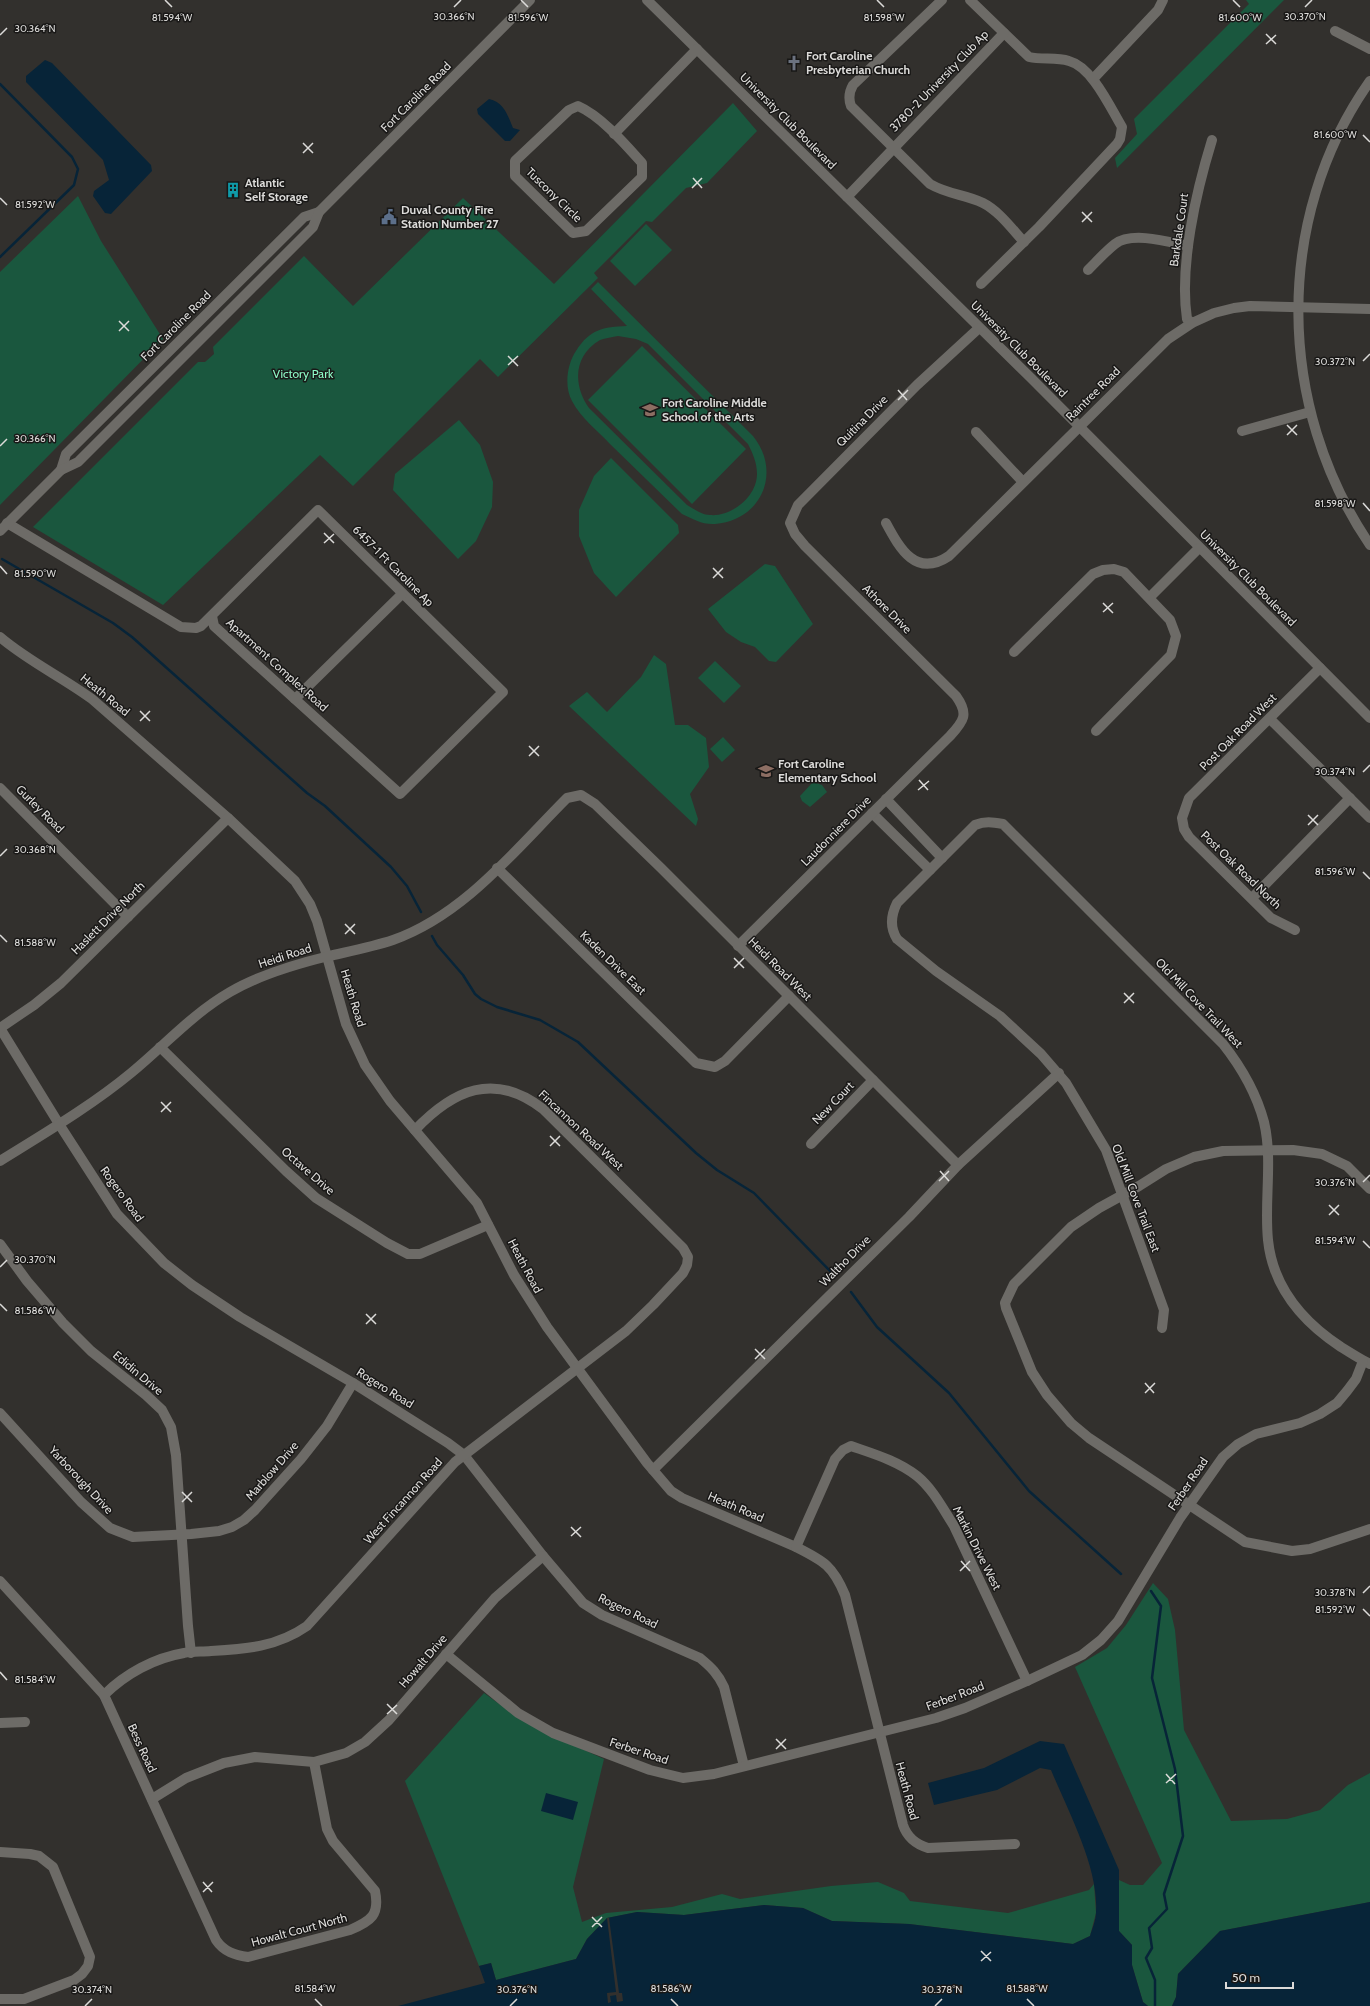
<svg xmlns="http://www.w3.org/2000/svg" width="1370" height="2006" font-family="Cabin,sans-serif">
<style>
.green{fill:#1a573e;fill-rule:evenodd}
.water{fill:#072438}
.pier{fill:#32302d}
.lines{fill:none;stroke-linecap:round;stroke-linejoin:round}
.stream{stroke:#072438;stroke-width:2.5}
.minor{stroke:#6d6b67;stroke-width:10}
.ticks{fill:none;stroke:#dcdbd9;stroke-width:1.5}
.labels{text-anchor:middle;stroke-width:3;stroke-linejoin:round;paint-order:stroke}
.poi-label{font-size:12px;font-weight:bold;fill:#dcdbd9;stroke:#191817;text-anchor:start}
.street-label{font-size:12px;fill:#dcdbd9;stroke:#191817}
.park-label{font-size:12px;fill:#8cfac6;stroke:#191817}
.ticks-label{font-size:10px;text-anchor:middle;fill:#dcdbd9;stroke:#191817;stroke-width:3;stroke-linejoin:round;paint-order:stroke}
</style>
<rect width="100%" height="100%" fill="#32302d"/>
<g class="green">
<polygon points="1246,0 1284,0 1117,168 1115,158 1137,134 1134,119 1249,4"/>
<polygon points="733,103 757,131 707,183 686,188 652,222 646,221 594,273 598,278 498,377 480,359 353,486 320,455 163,605 33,527 198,362 205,362 214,354 213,347 304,256 353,306 463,198 554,284"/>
<polygon points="78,196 101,241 163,339 0,505 0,272"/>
<polygon points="646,224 672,250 635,286 610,261"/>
<path d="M598 282 753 436C782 472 762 520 715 524 703 525 693 519 682 514 658 491 634 467 610 444 597 430 581 418 572 401 564 387 567 364 576 351 590 329 603 327 627 326L591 289ZM618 336 636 339 648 344 748 444C753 454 757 463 757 474 757 497 731 517 710 515 702 515 694 509 687 505L589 408C573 385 573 356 600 340 605 338 613 337 618 336Z"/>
<polygon points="642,346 746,449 692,504 588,400"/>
<polygon points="459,420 480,445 493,482 492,507 476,541 458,559 393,490 395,474"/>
<polygon points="611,458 678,525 679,533 616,597 594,573 579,536 579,510 594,476"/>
<polygon points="765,564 775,566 813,624 776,662 769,661 755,647 741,642 726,632 708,609"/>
<polygon points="654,655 666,664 675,725 688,725 706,738 709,767 690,794 698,819 696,826 569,706 587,692 607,712 641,677"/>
<polygon points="715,661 741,686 724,703 698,678"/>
<polygon points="723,737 735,750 722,762 710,749"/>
<polygon points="813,782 822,785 827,792 810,807 802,801 800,796"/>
<polygon points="1153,1583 1168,1599 1175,1630 1184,1730 1231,1821 1287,1819 1320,1810 1348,1785 1370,1773 1370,1902 1220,1931 1178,1974 1176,1997 1172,2006 1148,2006 1143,2002 1132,1965 1132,1945 1119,1931 1119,1880 1130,1885 1143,1885 1162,1863 1075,1667 1107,1648 1126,1625"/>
<path d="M484 1693C524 1723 559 1739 604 1759L573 1887 582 1922 606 1913 672 1907 722 1894 740 1899 831 1886 878 1882 904 1893 910 1901 1008 1913 1089 1890 1094 1884 1096 1913 1090 1936 1073 1944 909 1924 832 1921 803 1908 764 1905 684 1915 637 1912 607 1918 587 1939 576 1959 496 1980 491 1963 479 1966 405 1781Z"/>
</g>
<g class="water">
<polygon points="45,60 52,63 151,165 152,171 111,214 105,213 93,196 94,191 109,180 103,160 26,82 26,76"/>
<path d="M489 99C504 102 508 116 513 128L520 130 510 141H505L478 114 477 109Z"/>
<path d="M1040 1741 1064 1744 1119 1870V1931L1132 1945V1965L1143 2002 1148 2006H398L485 1983 479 1966 491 1963 496 1980 576 1959 587 1939 607 1918 637 1912 684 1915 764 1905 803 1908 832 1921 909 1924 1073 1944 1090 1936C1092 1929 1096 1920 1096 1912 1099 1868 1068 1811 1051 1770L1040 1768 997 1790 934 1805 928 1783 984 1768Z"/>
<polygon points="546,1793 578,1802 573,1820 541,1811"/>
<polygon points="1370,1902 1370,2006 1172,2006 1176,1997 1178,1974 1220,1931"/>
</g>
<polygon class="pier" points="607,1918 609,1918 619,1993 622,1993 623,2001 617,2002 616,1995 610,1996 611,2002 608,2003 607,1993 616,1992"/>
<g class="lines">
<g class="stream">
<polyline points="0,84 72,157 78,169 74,185 0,257"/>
<polyline points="2,559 113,623 132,637 307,793 325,806 391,867 407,886 421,912"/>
<polyline points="432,936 437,945 463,975 475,994 481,999 497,1007 540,1020 578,1042 696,1153 717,1170 754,1193 832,1273"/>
<polyline points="851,1292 877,1327 949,1393 1029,1491 1121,1574"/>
<polyline points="1151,1591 1161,1606 1152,1678 1175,1769 1183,1836 1164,1894 1167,1909 1149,1928 1152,1948 1146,1958 1155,1980 1155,2006"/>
</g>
<g class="minor">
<polyline points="647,0 1031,378 1370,718"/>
<path d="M942 0 853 85C849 92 848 98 851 106L930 184C949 195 965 194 983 203 999 211 1012 229 1024 242"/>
<path d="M970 0 1029 57C1042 60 1056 57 1069 61 1092 67 1110 107 1122 127L1120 139 1117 144 1039 227 981 284"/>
<polyline points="1335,31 1370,49"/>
<polyline points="1093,79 1158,10 1163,0"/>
<path d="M1370 81C1273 218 1276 407 1370 545"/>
<path d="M578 106C601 116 625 144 642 163V177L586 231 573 233 515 176V161L569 110Z"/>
<polyline points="614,134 697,49"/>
<polyline points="847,197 1004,33"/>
<path d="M1088 270C1097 261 1106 251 1115 244 1132 231 1169 242 1188 246"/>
<path d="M1192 323 1187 319C1179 266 1196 192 1212 140"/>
<polyline points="1242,431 1310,412"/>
<polyline points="976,432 1023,482"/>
<polyline points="61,470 66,454 304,217 319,212"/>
<polyline points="7,523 181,627 196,628 201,626 318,510 503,692 400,794 214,626 212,616"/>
<path d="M886 523C900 549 916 578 949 556L1168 339 1192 323 1214 313 1234 308 1250 306 1370 309"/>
<polyline points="0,531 61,470 78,462 313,227 319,212 530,0"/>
<polyline points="1150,597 1199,548"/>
<path d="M0 637C28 661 62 677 92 699L228 818 295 881 310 904 317 921 346 1024 365 1065 390 1101 477 1203 514 1275 547 1327 647 1463 671 1491 682 1498 796 1547C824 1561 833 1566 845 1595L903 1825C907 1837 915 1844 928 1848L1015 1844"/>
<polyline points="1014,652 1093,574 1103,570 1114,569 1124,572 1170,620 1176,636 1171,655 1096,731"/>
<polyline points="295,699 402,594"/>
<polyline points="1270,719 1370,818"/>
<polyline points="0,788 128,917"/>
<polyline points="886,799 942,858"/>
<polyline points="872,813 930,870"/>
<polyline points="497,868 696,1063 715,1067 725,1061 789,996"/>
<polyline points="1252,898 1350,798"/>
<polyline points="1295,930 1271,918 1189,837 1184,829 1182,818 1189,798 1320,668"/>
<path d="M738 946 950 736C964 721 969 714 956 696L805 546 795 534 790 523 798 505 917 385 979 328"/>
<path d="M0 1028 59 1124 117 1214 164 1263 192 1285 240 1317 353 1383 448 1443 464 1455 543 1556 583 1603 602 1615 700 1658C711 1667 718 1674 724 1687L744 1766"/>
<polyline points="0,1028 34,1005 61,983 228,818"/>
<polyline points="160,1047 286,1171 316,1198 387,1243 408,1254 420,1254 488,1225"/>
<polyline points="811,1144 873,1080"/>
<path d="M0 1161C45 1133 91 1106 131 1073 164 1046 192 1014 230 992 259 975 296 964 329 956 351 951 372 947 393 940 464 915 515 850 567 798L581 795 595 804 661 868 958 1165"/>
<polyline points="1370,1189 1347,1166 1322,1154 1293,1150 1223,1151 1194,1157 1166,1169 1139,1186 1099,1208 1071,1227 1014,1284 1005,1303 1006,1308 1032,1372 1047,1395 1071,1423 1089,1438 1245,1542 1292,1551 1310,1549 1370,1529"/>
<polyline points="0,1244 27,1281 63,1323 91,1351 146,1395 162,1410 171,1427 176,1455 188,1626 191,1653"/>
<path d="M1162 1328 1164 1310 1106 1150 1066 1083 1041 1054 1000 1016 936 971 897 939C890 928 891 915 897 903L975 825C985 821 992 822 1003 824L1223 1044C1242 1068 1256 1092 1264 1122 1273 1160 1264 1201 1268 1240 1273 1288 1303 1322 1341 1347 1351 1353 1360 1359 1370 1364"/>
<polyline points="0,1413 81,1502 110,1528 133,1537 191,1534 219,1531 232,1527 244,1520 255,1510 301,1459 327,1426 353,1383"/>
<polyline points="653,1470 909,1217 958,1165 1059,1073"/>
<path d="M796 1547 835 1459 843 1450 851 1446C874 1454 898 1461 917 1476 933 1489 943 1509 954 1526L1027 1681"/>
<path d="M0 1581 104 1695 216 1940C224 1952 235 1955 248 1957L350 1930C371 1921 380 1915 375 1891L333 1841 327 1829 314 1762"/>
<polyline points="446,1654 518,1713 553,1733 650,1770 683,1778 714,1774 936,1718 965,1708 1027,1681 1082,1655 1101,1640 1118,1621 1180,1518 1223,1457 1238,1444 1256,1434 1300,1423 1320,1414 1337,1403 1347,1391 1356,1379 1363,1361"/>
<path d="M104 1695C125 1674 154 1658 184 1653 192 1651 202 1652 211 1651 246 1649 277 1647 307 1626L455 1462 626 1331 653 1305 683 1273 687 1265 688 1257 683 1248 543 1109C494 1071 453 1090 415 1130"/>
<polyline points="0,1723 25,1722"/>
<polyline points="152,1799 186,1778 224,1763 255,1757 314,1762 346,1753 365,1742 389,1720 495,1598 543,1556"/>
<polyline points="0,1852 30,1854 39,1856 53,1867 90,1957 88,1966 82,1974 74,1980 24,1999 0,1999"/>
</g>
</g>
<path class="ticks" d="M165 0 172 7M521 0 528 7M877 0 884 7M1233 0 1240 7M454 7 461 0M1305 7 1312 0M1266 34 1276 44M0 35 7 28M1266 44 1276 35M1363 135 1370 142M303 143 313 153M303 153 313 143M693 178 702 188M692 188 702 178M0 198 7 205M1082 212 1092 222M1082 222 1092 212M119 321 129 331M119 331 129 321M508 356 518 366M1363 361 1370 354M508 365 518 356M898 390 907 400M898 400 908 390M1287 425 1297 435M1287 435 1297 425M0 446 7 439M1363 503 1370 511M324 533 334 543M324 543 334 534M0 566 7 574M713 568 723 578M713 578 723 568M1103 603 1113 613M1103 612 1113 603M140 711 150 721M140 721 150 711M529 746 539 756M529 756 539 746M1363 772 1370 765M919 780 928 790M918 790 929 781M1308 815 1318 825M1308 825 1318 815M0 856 7 849M1363 872 1370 879M345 924 355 934M345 934 355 924M0 935 7 942M734 958 744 968M734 968 744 958M1124 993 1134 1003M1124 1003 1134 993M161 1102 171 1112M161 1112 171 1102M550 1136 560 1146M550 1146 560 1136M940 1171 949 1181M939 1181 949 1171M1363 1182 1370 1175M1329 1205 1339 1215M1329 1215 1339 1205M1363 1241 1370 1248M0 1267 7 1260M0 1304 7 1311M366 1314 376 1324M366 1324 376 1314M755 1349 765 1359M755 1359 765 1349M1145 1383 1154 1393M1145 1393 1155 1383M182 1492 192 1502M182 1502 192 1492M571 1527 581 1537M571 1536 581 1527M961 1561 970 1571M960 1571 970 1561M1363 1593 1370 1586M1363 1609 1370 1616M0 1672 7 1680M387 1704 397 1714M387 1714 397 1705M776 1739 786 1749M776 1749 786 1739M1166 1774 1175 1784M1166 1783 1176 1774M203 1882 212 1892M203 1892 213 1882M592 1917 602 1927M592 1927 602 1917M981 1951 991 1961M981 1961 991 1952M315 1999 322 2006M671 1999 678 2006M1027 1999 1034 2006M85 2006 92 1999M510 2006 517 1999M935 2006 942 1999"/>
<defs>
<symbol id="church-bare" viewBox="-9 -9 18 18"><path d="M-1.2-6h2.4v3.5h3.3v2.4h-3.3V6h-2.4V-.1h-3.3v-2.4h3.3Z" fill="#6b7280" stroke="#191817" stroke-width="2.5" paint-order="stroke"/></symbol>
<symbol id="building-bare" viewBox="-9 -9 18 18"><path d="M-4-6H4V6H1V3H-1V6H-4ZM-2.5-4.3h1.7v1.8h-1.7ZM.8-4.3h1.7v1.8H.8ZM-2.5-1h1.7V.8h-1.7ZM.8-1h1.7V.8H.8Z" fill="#0f9aa8" stroke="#191817" stroke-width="2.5" paint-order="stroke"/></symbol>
<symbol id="civic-bare" viewBox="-9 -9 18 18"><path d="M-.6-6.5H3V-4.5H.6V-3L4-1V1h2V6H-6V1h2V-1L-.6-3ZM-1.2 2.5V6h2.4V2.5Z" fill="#5c6f8a" stroke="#191817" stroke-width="2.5" paint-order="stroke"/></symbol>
<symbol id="school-bare" viewBox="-9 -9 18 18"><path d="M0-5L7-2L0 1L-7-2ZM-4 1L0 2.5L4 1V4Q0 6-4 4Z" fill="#8d6e63" stroke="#191817" stroke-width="2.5" paint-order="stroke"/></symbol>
</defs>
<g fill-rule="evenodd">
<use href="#church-bare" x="783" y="52" width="22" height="22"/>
<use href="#building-bare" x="222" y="179" width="22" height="22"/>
<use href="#civic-bare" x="378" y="206" width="22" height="22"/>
<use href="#school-bare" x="639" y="399" width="22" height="22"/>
<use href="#school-bare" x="755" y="760" width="22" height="22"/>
</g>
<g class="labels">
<g class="poi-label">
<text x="806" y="60">Fort Caroline<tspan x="806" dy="14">Presbyterian Church</tspan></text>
<text x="245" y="187">Atlantic<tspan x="245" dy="14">Self Storage</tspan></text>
<text x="401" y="214">Duval County Fire<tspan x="401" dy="14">Station Number 27</tspan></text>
<text x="662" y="407">Fort Caroline Middle<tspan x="662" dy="14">School of the Arts</tspan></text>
<text x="778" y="768">Fort Caroline<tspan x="778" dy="14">Elementary School</tspan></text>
</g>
<g class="street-label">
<text transform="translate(939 81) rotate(-46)" y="4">3780-2 University Club Ap</text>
<text transform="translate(416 97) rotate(-45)" y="4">Fort Caroline Road</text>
<text transform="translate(788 121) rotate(45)" y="4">University Club Boulevard</text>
<text transform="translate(554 195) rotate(44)" y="4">Tuscony Circle</text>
<text transform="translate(1179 230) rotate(-82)" y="4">Barkdale Court</text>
<text transform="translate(176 326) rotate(-45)" y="4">Fort Caroline Road</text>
<text transform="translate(1019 349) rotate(45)" y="4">University Club Boulevard</text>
<text transform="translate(1093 394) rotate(-45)" y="4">Raintree Road</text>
<text transform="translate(862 421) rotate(-45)" y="4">Quitina Drive</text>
<text transform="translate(393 566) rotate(45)" y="4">6457-1 Ft Caroline Ap</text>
<text transform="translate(1248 578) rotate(45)" y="4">University Club Boulevard</text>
<text transform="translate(887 609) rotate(45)" y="4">Athore Drive</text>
<text transform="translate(277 665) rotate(42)" y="4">Apartment Complex Road</text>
<text transform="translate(105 695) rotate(39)" y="4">Heath Road</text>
<text transform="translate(1238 732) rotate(-45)" y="4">Post Oak Road West</text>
<text transform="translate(40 809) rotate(45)" y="4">Gurley Road</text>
<text transform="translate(836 831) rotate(-45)" y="4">Laudonniere Drive</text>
<text transform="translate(1241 870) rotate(44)" y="4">Post Oak Road North</text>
<text transform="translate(108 918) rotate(-45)" y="4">Haslett Drive North</text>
<text transform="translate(285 956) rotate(-18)" y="4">Heidi Road</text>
<text transform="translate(613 963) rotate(44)" y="4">Kaden Drive East</text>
<text transform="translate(780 969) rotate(45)" y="4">Heidi Road West</text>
<text transform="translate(353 998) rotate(73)" y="4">Heath Road</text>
<text transform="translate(1199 1003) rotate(46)" y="4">Old Mill Cove Trail West</text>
<text transform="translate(833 1103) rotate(-46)" y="4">New Court</text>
<text transform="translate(581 1130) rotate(43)" y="4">Fincannon Road West</text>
<text transform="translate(308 1171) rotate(41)" y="4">Octave Drive</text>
<text transform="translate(122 1194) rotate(54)" y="4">Rogero Road</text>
<text transform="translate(1136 1198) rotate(69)" y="4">Old Mill Cove Trail East</text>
<text transform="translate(845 1261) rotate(-45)" y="4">Waltho Drive</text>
<text transform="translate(525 1266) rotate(62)" y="4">Heath Road</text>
<text transform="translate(138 1373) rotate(40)" y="4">Edidin Drive</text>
<text transform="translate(385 1388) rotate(32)" y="4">Rogero Road</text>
<text transform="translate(272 1471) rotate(-49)" y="4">Marblow Drive</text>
<text transform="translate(81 1480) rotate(47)" y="4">Yarborough Drive</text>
<text transform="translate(1188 1484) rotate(-56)" y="4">Ferber Road</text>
<text transform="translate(403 1501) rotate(-48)" y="4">West Fincannon Road</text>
<text transform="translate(736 1507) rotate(23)" y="4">Heath Road</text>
<text transform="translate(977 1548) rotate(63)" y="4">Markin Drive West</text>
<text transform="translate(628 1611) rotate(26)" y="4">Rogero Road</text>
<text transform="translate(423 1661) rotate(-49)" y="4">Howalt Drive</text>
<text transform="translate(955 1696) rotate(-21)" y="4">Ferber Road</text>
<text transform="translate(142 1748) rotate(65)" y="4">Bess Road</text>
<text transform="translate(639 1751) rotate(18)" y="4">Ferber Road</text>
<text transform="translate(907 1791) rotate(75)" y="4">Heath Road</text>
<text transform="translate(299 1930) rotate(-15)" y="4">Howalt Court North</text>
</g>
<g class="park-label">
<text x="303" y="378">Victory Park</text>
</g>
</g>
<g class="ticks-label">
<text x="454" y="20">30.366°N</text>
<text x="1305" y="20">30.370°N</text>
<text x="172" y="21">81.594°W</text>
<text x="528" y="21">81.596°W</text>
<text x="884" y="21">81.598°W</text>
<text x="1240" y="21">81.600°W</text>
<text x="35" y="32">30.364°N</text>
<text x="1335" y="138">81.600°W</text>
<text x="35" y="208">81.592°W</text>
<text x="1335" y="365">30.372°N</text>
<text x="35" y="442">30.366°N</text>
<text x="1335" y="507">81.598°W</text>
<text x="35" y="577">81.590°W</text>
<text x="1335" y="775">30.374°N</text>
<text x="35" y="853">30.368°N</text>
<text x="1335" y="875">81.596°W</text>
<text x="35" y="946">81.588°W</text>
<text x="1335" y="1186">30.376°N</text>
<text x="1335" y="1244">81.594°W</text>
<text x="35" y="1263">30.370°N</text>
<text x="35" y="1314">81.586°W</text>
<text x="1335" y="1596">30.378°N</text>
<text x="1335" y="1613">81.592°W</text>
<text x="35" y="1683">81.584°W</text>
<text x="315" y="1992">81.584°W</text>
<text x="671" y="1992">81.586°W</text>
<text x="1027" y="1992">81.588°W</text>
<text x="92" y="1993">30.374°N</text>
<text x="517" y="1993">30.376°N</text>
<text x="942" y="1993">30.378°N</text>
</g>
<path d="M1226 1982v6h67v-6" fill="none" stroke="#dcdbd9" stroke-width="2"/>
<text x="1232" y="1982" font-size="12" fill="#dcdbd9" stroke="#191817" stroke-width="3" paint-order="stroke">50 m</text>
</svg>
